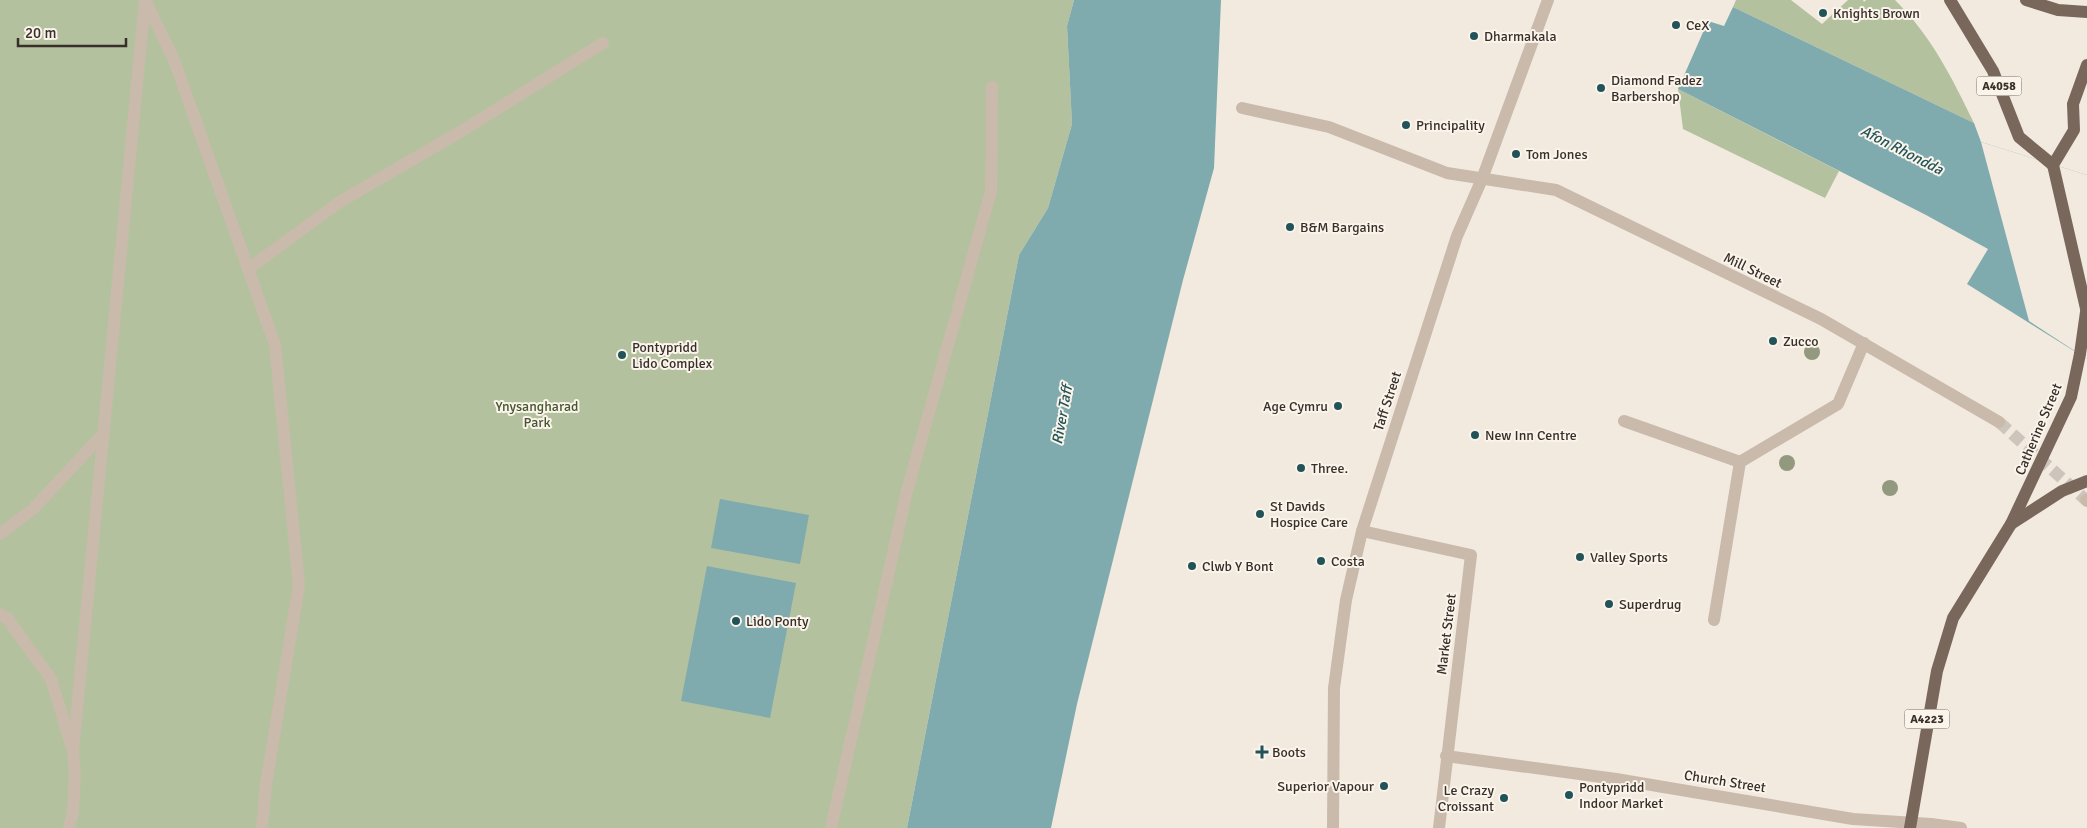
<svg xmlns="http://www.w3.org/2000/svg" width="2087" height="828" font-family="Signika,sans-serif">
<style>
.green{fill:#b4c19f}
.water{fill:#7fabae}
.pier{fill:#f2eadf}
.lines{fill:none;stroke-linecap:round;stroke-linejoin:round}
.minor-tunnel{stroke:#cdc5bb;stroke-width:12;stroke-dasharray:12 6;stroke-linecap:butt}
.minor{stroke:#cabaab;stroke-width:12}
.major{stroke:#79675c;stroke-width:12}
.tree{fill:#93997e}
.poi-dot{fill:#215359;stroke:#faf4eb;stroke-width:2}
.labels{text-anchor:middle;stroke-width:4;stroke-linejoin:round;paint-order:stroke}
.shield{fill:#faf4eb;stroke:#726a64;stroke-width:1}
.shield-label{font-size:12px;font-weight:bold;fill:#382f2a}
.poi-label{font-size:14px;fill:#382f2a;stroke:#faf4eb;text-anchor:start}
.street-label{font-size:14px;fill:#382f2a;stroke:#faf4eb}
.park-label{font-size:14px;fill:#46562e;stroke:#faf4eb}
.water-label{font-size:15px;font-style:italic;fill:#215359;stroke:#faf4eb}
</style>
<rect width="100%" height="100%" fill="#f2eadf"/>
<g class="green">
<polygon points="0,0 1074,0 1067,26 1072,124 1048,208 1019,255 907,828 0,828"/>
<path d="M1736 0H1791L1822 24 1848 0H1863L1864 2 1866 0H1895C1932 37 1951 76 1974 123L1733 7Z"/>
<polygon points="1678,89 1839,171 1825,198 1683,129"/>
</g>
<g class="water">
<polygon points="1074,0 1221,0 1214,168 1183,280 1077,704 1051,828 907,828 1019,255 1048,208 1072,124 1067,26"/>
<polygon points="1733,7 1974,123 1981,142 2087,175 2087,359 1967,284 1988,249 1926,215 1678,89 1708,21 1724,26"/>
<polygon points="720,499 809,515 800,564 711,548"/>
<polygon points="707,566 796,583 770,718 681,701"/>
</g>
<polygon class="pier" points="1981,142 2087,175 2087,359 2029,321"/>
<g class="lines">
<polyline class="minor-tunnel" points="1999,422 2086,500"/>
<g class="minor">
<polyline points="145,0 174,60 275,345 299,585 266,784 262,828"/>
<polyline points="1242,108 1329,127 1447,173 1556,190 1821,319 1999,422"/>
<polyline points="248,269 341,201 460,132 603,43"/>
<polyline points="1624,421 1740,462 1714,620"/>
<polyline points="1740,462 1838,404 1864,343"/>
<polyline points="2086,500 2087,501"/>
<polyline points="1362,531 1471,555 1439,828"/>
<polyline points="0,534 33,509 103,434"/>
<polyline points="0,614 7,618 51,679 73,751 75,776 73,811 69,828"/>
<polyline points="73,751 145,0"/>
<polyline points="1446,756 1616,779 1853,819 1931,824 1961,828"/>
<polyline points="831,828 907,491 991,191 992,87"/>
<polyline points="1333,828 1334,688 1346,600 1362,531 1457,236 1482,179 1548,0"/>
</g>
<g class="major">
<polyline points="1950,0 1993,71 2019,137 2053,165"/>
<polyline points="2026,0 2058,10 2087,12"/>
<polyline points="2087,65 2073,104 2074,130 2053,165 2087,313"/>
<polyline points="2011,524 2062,491 2087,481"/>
<polyline points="1910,828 1937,671 1953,618 2011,524 2071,397 2080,354 2086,312"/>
</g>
</g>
<g class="tree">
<circle cx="1812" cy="352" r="8"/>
<circle cx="1787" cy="463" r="8"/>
<circle cx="1890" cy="488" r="8"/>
</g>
<g class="poi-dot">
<circle cx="1823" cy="13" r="5"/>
<circle cx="1676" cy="25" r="5"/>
<circle cx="1474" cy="36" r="5"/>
<circle cx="1601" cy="88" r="5"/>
<circle cx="1406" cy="125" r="5"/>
<circle cx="1516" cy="154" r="5"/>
<circle cx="1290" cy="227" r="5"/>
<circle cx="1773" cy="341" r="5"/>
<circle cx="622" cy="355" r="5"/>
<circle cx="1338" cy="406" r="5"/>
<circle cx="1475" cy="435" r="5"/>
<circle cx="1301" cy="468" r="5"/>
<circle cx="1260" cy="514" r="5"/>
<circle cx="1580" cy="557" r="5"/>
<circle cx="1321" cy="561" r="5"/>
<circle cx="1192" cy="566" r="5"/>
<circle cx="1609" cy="604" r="5"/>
<circle cx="736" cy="621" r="5"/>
<path d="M1259.5 744.5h5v5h5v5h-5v5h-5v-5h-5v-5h5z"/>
<circle cx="1384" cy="786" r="5"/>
<circle cx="1569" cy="795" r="5"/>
<circle cx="1504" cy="798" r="5"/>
</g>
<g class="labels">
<g class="shield">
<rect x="1976.5" y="76.5" width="45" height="19" rx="4"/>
<rect x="1904.5" y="709.5" width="45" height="19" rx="4"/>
</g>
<g class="shield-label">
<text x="1999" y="90">A4058</text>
<text x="1927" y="723">A4223</text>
</g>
<g class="poi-label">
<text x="1833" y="18">Knights Brown</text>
<text x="1686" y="30">CeX</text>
<text x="1484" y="41">Dharmakala</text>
<text x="1611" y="85">Diamond Fadez<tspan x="1611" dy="16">Barbershop</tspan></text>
<text x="1416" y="130">Principality</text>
<text x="1526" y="159">Tom Jones</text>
<text x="1300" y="232">B&amp;M Bargains</text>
<text x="1783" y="346">Zucco</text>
<text x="632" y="352">Pontypridd<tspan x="632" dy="16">Lido Complex</tspan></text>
<text x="1328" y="411" text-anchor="end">Age Cymru</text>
<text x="1485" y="440">New Inn Centre</text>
<text x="1311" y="473">Three.</text>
<text x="1270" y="511">St Davids<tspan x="1270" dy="16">Hospice Care</tspan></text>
<text x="1590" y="562">Valley Sports</text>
<text x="1331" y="566">Costa</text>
<text x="1202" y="571">Clwb Y Bont</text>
<text x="1619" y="609">Superdrug</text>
<text x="746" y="626">Lido Ponty</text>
<text x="1272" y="757">Boots</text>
<text x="1374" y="791" text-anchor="end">Superior Vapour</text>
<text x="1579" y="792">Pontypridd<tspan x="1579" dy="16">Indoor Market</tspan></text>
<text x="1494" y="795" text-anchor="end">Le Crazy<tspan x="1494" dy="16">Croissant</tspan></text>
</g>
<g class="street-label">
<text transform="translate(1753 270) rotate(26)" y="5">Mill Street</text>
<text transform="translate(1387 401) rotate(-72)" y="5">Taff Street</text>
<text transform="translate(2038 429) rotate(-67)" y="5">Catherine Street</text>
<text transform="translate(1446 634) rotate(-83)" y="5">Market Street</text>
<text transform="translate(1725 781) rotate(9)" y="5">Church Street</text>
</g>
<g class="park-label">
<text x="537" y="411">Ynysangharad<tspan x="537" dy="16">Park</tspan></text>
</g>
<g class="water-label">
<text transform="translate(1902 150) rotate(27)" y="5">Afon Rhondda</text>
<text transform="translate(1062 415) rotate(-80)" y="5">River Taff</text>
</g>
</g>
<path d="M18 38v8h108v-8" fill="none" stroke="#382f2a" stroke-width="2.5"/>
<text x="25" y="38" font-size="15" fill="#382f2a" stroke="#faf4eb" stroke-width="4" paint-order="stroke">20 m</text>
</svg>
